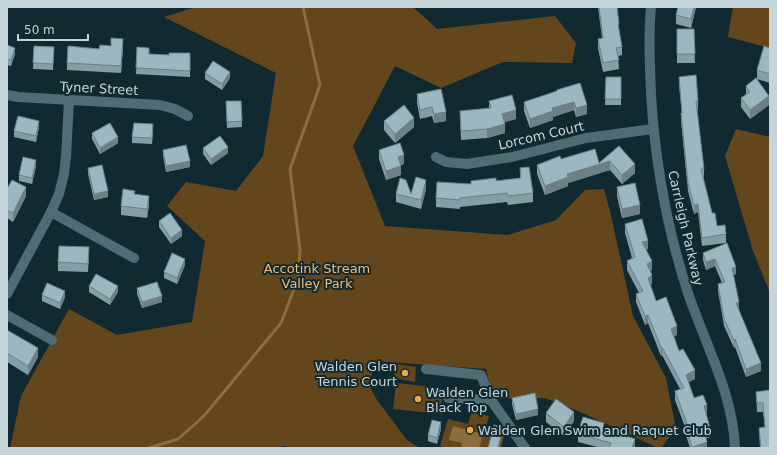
<svg xmlns="http://www.w3.org/2000/svg" width="777" height="455" font-family="'DejaVu Sans',sans-serif">
<style>
.green{fill:#63461c}
.water{fill:#8f6c3c}
.lines{fill:none;stroke-linecap:round;stroke-linejoin:round}
.stream{stroke:#8f6c3c;stroke-width:3}
.minor{stroke:#4f6b73;stroke-width:10}
.wall{fill:#859da5}
.shaded-wall{fill:#6c8086}
.building{fill:#9bb7c0;stroke:#6c8086}
.poi-dot{fill:#eea83c;stroke:#112a31;stroke-width:1.5}
.labels{text-anchor:middle;stroke-width:4;stroke-linejoin:round;paint-order:stroke}
.street-label{font-size:13px;fill:#c6d5d9;stroke:#112a31}
.park-label{font-size:13px;fill:#f1bb73;stroke:#112a31}
.poi-label{font-size:13px;fill:#c6d5d9;stroke:#112a31;text-anchor:start}
</style>
<rect width="100%" height="100%" fill="#112a31"/>
<g class="green">
<polygon points="196,7 413,7 437,29 555,16 576,43 572,63 503,62 441,88 395,66 353,146 385,226 508,235 556,220 585,190 604,189 610,211 633,316 666,378 676,429 661,448 658,448 585,414 545,398 498,399 496,390 491,391 486,369 375,361 369,385 377,400 407,440 420,448 291,448 285,446 271,448 10,448 21,396 69,309 117,335 192,322 205,241 167,206 186,182 236,191 263,156 276,73 164,17"/>
<polygon points="733,7 770,7 770,48 728,37"/>
<polygon points="736,129 770,137 770,293 753,251 725,156"/>
<polygon points="396,364 416,367 415,382 394,378"/>
<polygon points="396,383 442,388 441,414 393,409"/>
<polygon points="472,411 489,416 486,427 505,433 501,448 445,448 440,446 448,419 468,424"/>
</g>
<polygon class="water" points="453,426 483,434 479,448 461,448 462,443 449,440"/>
<g class="lines">
<polyline class="stream" points="149,448 178,439 204,416 281,323 298,279 300,250 290,169 320,85 303,7"/>
<g class="minor">
<path d="M651 7C648 36 650 65 651 94 655 162 667 229 688 293 705 344 733 393 735 448"/>
<polyline points="7,95 18,97 160,105 175,109 188,116"/>
<polyline points="436,157 446,162 467,164 512,157 586,138 653,129"/>
<polyline points="51,212 134,258"/>
<polyline points="7,294 51,212 59,194 64,174 66,157 69,100"/>
<polyline points="7,315 52,340"/>
<polyline points="426,369 481,375 491,400 525,448"/>
<polyline points="448,398 491,400"/>
</g>
</g>
<g class="wall">
<polygon points="598,7 617,7 619,24 619,30 622,47 622,55 618,56 619,69 603,72 598,48 598,39 602,38"/>
<polygon points="696,7 691,28 676,24 676,15"/>
<polygon points="677,29 694,29 695,63 677,63"/>
<polygon points="7,45 15,54 11,66 7,65"/>
<polygon points="34,46 54,47 53,70 33,69"/>
<polygon points="123,47 121,73 67,70 67,63 99,49"/>
<polygon points="137,47 149,54 169,55 190,53 190,77 136,74"/>
<polygon points="770,48 770,83 757,79 769,105 750,119 741,107 741,98 746,94 746,86 757,79 757,70"/>
<polygon points="205,73 230,78 222,90 205,79"/>
<polygon points="606,77 621,77 621,105 605,105"/>
<polygon points="679,77 698,101 698,109 697,110 704,169 704,177 703,177 712,213 717,226 726,234 726,243 702,246 698,212 694,214 688,191 681,121 681,113 682,113 679,85"/>
<polygon points="580,83 587,114 576,117 574,110 553,117 553,120 530,128 524,111 524,102 557,91 557,90"/>
<polygon points="441,89 446,121 434,123 432,116 420,119 417,103 417,94"/>
<polygon points="226,101 241,101 242,127 227,128"/>
<polygon points="489,101 516,119 504,122 505,133 487,138 461,140 460,111 489,109"/>
<polygon points="384,121 414,127 395,143 384,130"/>
<polygon points="39,127 36,142 14,137 14,131"/>
<polygon points="153,131 152,144 132,143 132,137"/>
<polygon points="92,133 118,143 100,154 92,139"/>
<polygon points="619,146 635,173 622,184 610,170 568,183 568,186 545,195 537,174 537,165 561,159 599,163"/>
<polygon points="203,148 228,153 211,165 203,154"/>
<polygon points="163,150 190,167 166,172 163,156"/>
<polygon points="379,150 404,164 401,165 401,175 386,180 379,159"/>
<polygon points="36,166 32,184 19,181 19,175"/>
<polygon points="88,168 108,197 94,200 88,174"/>
<polygon points="520,168 533,193 533,202 508,205 507,202 460,207 460,209 436,207 436,198 471,184 471,181 496,181 520,178"/>
<polygon points="617,187 640,214 622,218 617,196"/>
<polygon points="7,189 26,196 13,222 7,218"/>
<polygon points="426,189 421,209 396,202 396,194 411,194"/>
<polygon points="135,194 149,205 147,218 121,215 121,206"/>
<polygon points="159,221 182,236 171,244 159,227"/>
<polygon points="625,224 648,249 646,250 652,270 650,271 652,284 650,285 656,301 677,335 674,336 679,351 695,379 688,382 694,398 707,413 706,414 710,437 706,438 707,448 690,448 685,432 685,427 675,400 675,391 680,389 662,355 661,356 648,323 645,325 636,302 636,294 639,293 627,270 627,261 632,258 625,233"/>
<polygon points="727,243 736,274 733,275 739,310 761,371 746,377 735,347 734,348 724,326 718,291 718,284 722,283 715,266 706,270 703,260 703,253"/>
<polygon points="89,256 88,272 58,271 58,262"/>
<polygon points="185,265 177,284 164,278 164,272"/>
<polygon points="89,286 118,292 110,305 89,292"/>
<polygon points="137,288 162,302 142,308 137,294"/>
<polygon points="42,295 65,297 60,309 42,301"/>
<polygon points="7,330 38,357 28,375 7,362"/>
<polygon points="770,390 770,448 760,448 759,428 765,428 763,412 757,412 756,392"/>
<polygon points="512,398 538,415 516,420 512,404"/>
<polygon points="546,413 574,421 564,436 546,422"/>
<polygon points="441,429 437,444 428,441 428,435"/>
<polygon points="604,429 635,447 635,448 601,448 578,442 578,434"/>
</g>
<g class="shaded-wall">
<polygon points="694,7 696,7 691,28 691,19"/>
<polygon points="123,39 123,47 121,73 121,66"/>
<polygon points="15,48 15,54 11,66 11,60"/>
<polygon points="230,72 230,78 222,90 222,84"/>
<polygon points="769,96 769,105 750,119 750,110"/>
<polygon points="574,102 574,110 553,117 553,120 530,128 530,119 552,108"/>
<polygon points="587,105 587,114 576,117 576,108"/>
<polygon points="516,110 516,119 502,123 502,114"/>
<polygon points="446,112 446,121 434,123 434,114"/>
<polygon points="414,118 414,127 395,143 395,134"/>
<polygon points="39,121 39,127 36,142 36,136"/>
<polygon points="505,124 505,133 487,138 487,129"/>
<polygon points="118,137 118,143 100,154 100,148"/>
<polygon points="228,147 228,153 211,165 211,159"/>
<polygon points="404,155 404,164 398,166 398,157"/>
<polygon points="36,160 36,166 32,184 32,178"/>
<polygon points="190,161 190,167 166,172 166,166"/>
<polygon points="610,161 610,170 568,183 568,186 545,195 545,186 567,174"/>
<polygon points="635,164 635,173 622,184 622,175"/>
<polygon points="401,166 401,175 386,180 386,171"/>
<polygon points="426,180 426,189 421,209 421,200"/>
<polygon points="26,187 26,196 13,222 13,213"/>
<polygon points="108,191 108,197 94,200 94,194"/>
<polygon points="149,196 149,205 147,218 147,209"/>
<polygon points="698,204 698,212 694,214 694,205"/>
<polygon points="640,205 640,214 622,218 622,209"/>
<polygon points="182,230 182,236 171,244 171,238"/>
<polygon points="648,241 648,249 642,251 642,242"/>
<polygon points="185,259 185,265 177,284 177,278"/>
<polygon points="715,259 715,266 706,270 706,262"/>
<polygon points="652,261 652,270 647,273 647,264"/>
<polygon points="736,267 736,274 732,276 732,268"/>
<polygon points="652,275 652,284 648,286 648,278"/>
<polygon points="118,286 118,292 110,305 110,299"/>
<polygon points="65,291 65,297 60,309 60,303"/>
<polygon points="162,296 162,302 142,308 142,302"/>
<polygon points="739,302 739,310 736,311 736,303"/>
<polygon points="648,315 648,323 645,325 645,316"/>
<polygon points="677,326 677,335 671,337 671,329"/>
<polygon points="735,339 735,347 734,348 734,340"/>
<polygon points="661,347 662,347 662,355 661,356"/>
<polygon points="38,348 38,357 28,375 28,366"/>
<polygon points="761,363 761,371 746,377 746,369"/>
<polygon points="695,370 695,379 686,384 686,375"/>
<polygon points="707,405 707,413 704,415 704,406"/>
<polygon points="538,409 538,415 516,420 516,414"/>
<polygon points="574,412 574,421 564,436 564,427"/>
<polygon points="441,422 441,429 437,444 437,438"/>
<polygon points="503,427 503,433 499,448 498,448"/>
<polygon points="710,428 710,437 704,439 704,430"/>
<polygon points="635,439 635,448 632,448"/>
<polygon points="707,442 707,448 692,448 692,447"/>
</g>
<g class="building">
<polygon points="599,7 617,7 619,24 618,24 622,47 616,48 619,60 603,63 598,39 603,38"/>
<polygon points="678,7 694,7 691,19 676,15"/>
<polygon points="677,29 694,29 695,54 677,54"/>
<polygon points="111,38 123,39 121,66 67,63 68,46 99,49 100,45 111,46"/>
<polygon points="7,45 15,48 11,60 7,59"/>
<polygon points="34,46 54,47 53,64 33,63"/>
<polygon points="764,46 770,48 770,74 757,70"/>
<polygon points="137,47 149,48 149,54 169,55 169,53 190,53 190,71 136,68"/>
<polygon points="213,61 230,72 222,84 205,73"/>
<polygon points="696,75 698,101 696,101 704,169 701,169 712,213 715,213 717,226 725,225 726,234 702,238 698,204 694,205 688,183 681,113 682,113 679,77"/>
<polygon points="606,77 621,77 621,99 605,99"/>
<polygon points="756,78 769,96 750,110 741,98 750,92 746,86"/>
<polygon points="580,83 587,105 576,108 574,102 552,108 553,111 530,119 524,102 557,91 557,90"/>
<polygon points="441,89 446,112 434,114 432,107 420,110 417,94"/>
<polygon points="512,95 516,110 502,114 505,124 487,129 461,131 460,111 491,108 489,101"/>
<polygon points="226,101 241,101 242,121 227,122"/>
<polygon points="404,105 414,118 395,134 384,121"/>
<polygon points="18,116 39,121 36,136 14,131"/>
<polygon points="110,123 118,137 100,148 92,133"/>
<polygon points="134,123 153,124 152,138 132,137"/>
<polygon points="220,136 228,147 211,159 203,148"/>
<polygon points="400,143 404,155 398,157 401,166 386,171 379,150"/>
<polygon points="186,145 190,161 166,166 163,150"/>
<polygon points="619,146 635,164 622,175 610,161 567,174 568,177 545,186 537,165 560,156 561,159 595,149 599,163"/>
<polygon points="23,157 36,160 32,178 19,175"/>
<polygon points="102,165 108,191 94,194 88,168"/>
<polygon points="529,167 533,193 508,196 507,193 460,198 460,200 436,198 437,182 471,184 471,181 496,178 496,181 521,178 520,168"/>
<polygon points="416,177 426,180 421,200 396,194 400,178 406,180 411,194"/>
<polygon points="12,180 26,187 13,213 7,210 7,189"/>
<polygon points="635,183 640,205 622,209 617,187"/>
<polygon points="123,189 135,191 134,194 149,196 147,209 121,206"/>
<polygon points="170,213 182,230 171,238 159,221"/>
<polygon points="642,219 648,241 642,242 652,261 647,264 652,275 648,278 656,301 666,297 677,326 671,329 679,351 683,349 695,370 686,375 694,398 703,395 707,405 704,406 710,428 704,430 707,442 692,447 685,424 687,423 675,391 684,388 662,347 661,347 648,315 645,316 636,294 643,291 627,261 635,257 625,224"/>
<polygon points="727,243 736,267 732,268 739,302 736,303 761,363 746,369 735,339 734,340 724,319 718,284 725,282 715,259 706,262 703,253"/>
<polygon points="59,246 89,247 88,264 58,262"/>
<polygon points="172,253 185,259 177,278 164,272"/>
<polygon points="96,274 118,286 110,299 89,286"/>
<polygon points="157,282 162,296 142,302 137,288"/>
<polygon points="47,283 65,291 60,303 42,295"/>
<polygon points="7,330 38,348 28,366 7,353"/>
<polygon points="770,390 770,448 761,448 759,428 765,427 763,403 757,403 756,392"/>
<polygon points="535,393 538,409 516,414 512,398"/>
<polygon points="556,399 574,412 564,427 546,413"/>
<polygon points="583,417 604,423 603,428 635,439 632,448 609,448 611,443 578,434"/>
<polygon points="432,420 441,422 437,438 428,435"/>
<polygon points="494,425 503,427 498,448 488,448"/>
</g>
<g class="poi-dot">
<circle cx="405" cy="373" r="4"/>
<circle cx="418" cy="399" r="4"/>
<circle cx="470" cy="430" r="4"/>
</g>
<g class="labels">
<g class="street-label">
<text transform="translate(99 88) rotate(3)" y="5">Tyner Street</text>
<text transform="translate(541 135) rotate(-13)" y="5">Lorcom Court</text>
<text transform="translate(686 228) rotate(77)" y="5">Carrleigh Parkway</text>
</g>
<g class="park-label">
<text x="317" y="273">Accotink Stream<tspan x="317" dy="15">Valley Park</tspan></text>
</g>
<g class="poi-label">
<text x="397" y="371" text-anchor="end">Walden Glen<tspan x="397" dy="15">Tennis Court</tspan></text>
<text x="426" y="397">Walden Glen<tspan x="426" dy="15">Black Top</tspan></text>
<text x="478" y="435">Walden Glen Swim and Raquet Club</text>
</g>
</g>
<rect width="777" height="455" fill="none" stroke="#c6d5d9" stroke-width="16"/>
<path d="M18 34v6h70v-6" fill="none" stroke="#c6d5d9" stroke-width="2"/>
<text x="24" y="34" font-size="12" fill="#c6d5d9" stroke="#112a31" stroke-width="3" paint-order="stroke">50 m</text>
</svg>
